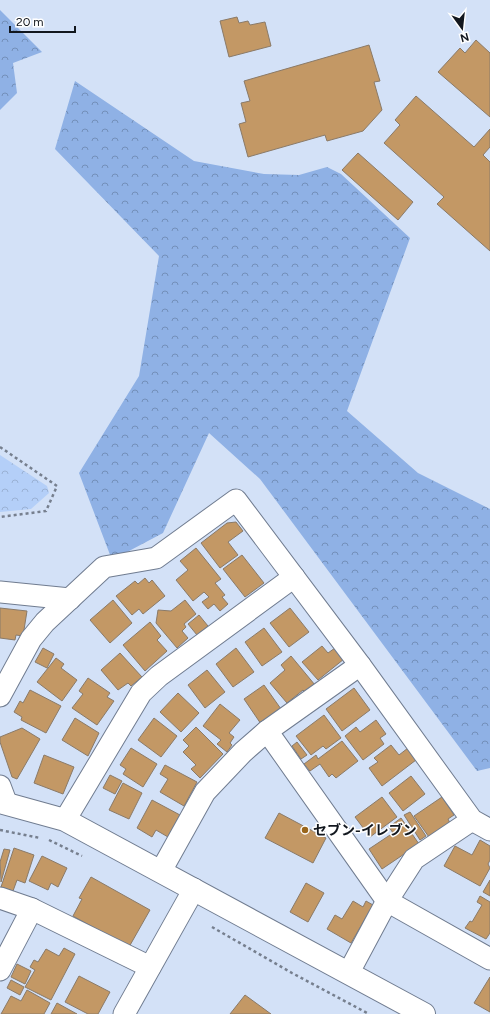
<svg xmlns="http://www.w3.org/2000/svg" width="490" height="1014" font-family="Figtree,'Noto Sans JP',sans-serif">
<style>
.forest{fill:url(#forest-crowns)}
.park{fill:url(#park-crowns)}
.building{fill:#c39865;stroke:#8a7a68}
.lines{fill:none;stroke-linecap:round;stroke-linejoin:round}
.minor-casing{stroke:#707c90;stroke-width:23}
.tertiary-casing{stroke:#707c90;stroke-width:24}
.path{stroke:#767f8e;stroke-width:2.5;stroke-dasharray:3 3;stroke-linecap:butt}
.minor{stroke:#fff;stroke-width:21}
.tertiary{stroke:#fff;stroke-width:22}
.poi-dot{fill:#9a661c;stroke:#fff;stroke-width:1.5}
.labels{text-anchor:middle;stroke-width:3;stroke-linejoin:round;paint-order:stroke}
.poi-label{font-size:14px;font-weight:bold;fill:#12171e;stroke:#fff;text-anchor:start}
</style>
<defs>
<pattern id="forest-crowns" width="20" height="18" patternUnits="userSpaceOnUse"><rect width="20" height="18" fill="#8fb1e5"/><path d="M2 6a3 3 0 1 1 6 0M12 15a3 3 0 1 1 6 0" fill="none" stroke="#738fb9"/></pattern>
<pattern id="park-crowns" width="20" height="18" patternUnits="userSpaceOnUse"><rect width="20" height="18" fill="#b4cff8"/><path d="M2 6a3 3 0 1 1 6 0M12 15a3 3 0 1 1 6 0" fill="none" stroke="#9ab1d4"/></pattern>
</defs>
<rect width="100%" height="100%" fill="#d3e1f7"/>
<g class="forest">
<polygon points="0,10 42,52 13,63 17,93 0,110"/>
<polygon points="75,81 194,161 264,174 299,175 327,167 341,174 410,238 347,411 418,473 490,509 490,768 477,771 260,479 209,433 163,533 112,560 79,473 139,376 159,256 55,149"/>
</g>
<polygon class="park" points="0,455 47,486 49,493 31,509 0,512"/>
<g class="building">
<polygon points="237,17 239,23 248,21 250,25 265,22 271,46 229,57 220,21"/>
<polygon points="476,40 490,53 490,117 438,72 460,48 465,53"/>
<polygon points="369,45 380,81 374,82 382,110 363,131 327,141 325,135 248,157 239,124 246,122 241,103 250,101 244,81"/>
<polygon points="416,96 474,147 490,129 490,147 483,155 490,162 490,251 437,204 444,197 384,143 400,125 395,120"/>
<polygon points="358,153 413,202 398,220 342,170"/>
<polygon points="236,522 243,531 228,542 238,555 220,568 201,543 227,523"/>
<polygon points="196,548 221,579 215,583 225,595 222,597 228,604 220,611 214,604 208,609 202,602 209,597 204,592 193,601 176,580 188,570 180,561"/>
<polygon points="242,555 264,583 245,597 223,569"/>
<polygon points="145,578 149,583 152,580 165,596 143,614 139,609 132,615 116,596 135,581 138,584"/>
<polygon points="113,600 132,623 110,643 90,620"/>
<polygon points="185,600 196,614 184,624 186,627 182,631 188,638 177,648 156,623 158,610 171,611"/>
<polygon points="0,608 27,611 23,636 16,635 15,640 0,638"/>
<polygon points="290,608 309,632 289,647 270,623"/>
<polygon points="199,615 208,626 197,635 188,624"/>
<polygon points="150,622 161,636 157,640 167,651 145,671 123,645"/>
<polygon points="264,628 282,652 262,666 245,642"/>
<polygon points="322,646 328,653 335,648 344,659 318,680 302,662"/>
<polygon points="43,648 54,654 47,668 35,662"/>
<polygon points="236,648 254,672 233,687 216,664"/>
<polygon points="120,653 142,677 131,686 128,683 118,690 101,670"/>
<polygon points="291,656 315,685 306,693 303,690 287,703 270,683 285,670 281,665"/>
<polygon points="56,658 64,664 61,668 77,680 62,701 37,682"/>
<polygon points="207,670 225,692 205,708 188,685"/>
<polygon points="88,678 110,693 107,697 114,701 97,725 72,708 83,694 79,691"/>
<polygon points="264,685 281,709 261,724 244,699"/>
<polygon points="354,688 370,710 342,731 326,709"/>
<polygon points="30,690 61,706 46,733 21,720 22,717 14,712 20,701 23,703"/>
<polygon points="178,693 199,713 181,732 160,712"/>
<polygon points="220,704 240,720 229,733 234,737 230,743 232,745 227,752 217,744 221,740 203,726"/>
<polygon points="324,715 341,738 326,749 323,746 311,755 296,736"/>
<polygon points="75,718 99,733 88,756 62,740"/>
<polygon points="154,718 177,736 161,757 138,740"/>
<polygon points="376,720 386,734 380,738 384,744 363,760 345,736 356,727 360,732"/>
<polygon points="196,727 223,754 200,778 191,769 196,765 183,752 189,746 183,740"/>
<polygon points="22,728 40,739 17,779 12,777 0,742 0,737"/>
<polygon points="342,741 358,761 336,778 332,774 329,777 320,764 310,771 304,764 316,755 318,759"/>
<polygon points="297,742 307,755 301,759 292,746"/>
<polygon points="391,745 399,755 408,748 416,760 382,786 369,768 378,762 374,758"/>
<polygon points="131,748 157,764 143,787 123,774 126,769 120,765"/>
<polygon points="44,755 74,767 63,794 34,783"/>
<polygon points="165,765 197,782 184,806 160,792 168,779 160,774"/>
<polygon points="110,775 122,781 115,794 103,788"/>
<polygon points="411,776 425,794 403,811 389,793"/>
<polygon points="123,783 142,793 129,819 109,810"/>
<polygon points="382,797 397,817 370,837 355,817"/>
<polygon points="442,797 454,815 448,819 450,823 429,837 414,816"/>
<polygon points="152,800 180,815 168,837 156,830 152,837 137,828"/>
<polygon points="410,812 426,836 420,840 404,815"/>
<polygon points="279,813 326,838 313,863 265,838"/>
<polygon points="401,818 419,844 382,869 369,849 393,833 389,827"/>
<polygon points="480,840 490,846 490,860 488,864 490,868 480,886 444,866 455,846 472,855"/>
<polygon points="14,848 34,855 25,883 17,880 13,891 1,887"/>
<polygon points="4,849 10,850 1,882 0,862"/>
<polygon points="42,856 67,868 58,887 51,883 48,890 29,881"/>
<polygon points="91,877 150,910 129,947 73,916 82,899 79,898"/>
<polygon points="490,880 490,896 483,892"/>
<polygon points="306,883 324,893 308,922 290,912"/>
<polygon points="480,896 490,902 490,933 486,939 465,928 470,921 472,922 482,905 477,902"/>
<polygon points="353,901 363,907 366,901 373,905 351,943 327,929 335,915 342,919"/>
<polygon points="64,948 75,954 51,1000 25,987 35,970 30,967 34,960 38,962 46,949 59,956"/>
<polygon points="17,964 31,971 25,984 11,977"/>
<polygon points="79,976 110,992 98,1014 88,1014 65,1002"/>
<polygon points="490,977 490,1012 474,1003"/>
<polygon points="11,980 24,987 20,995 7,988"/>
<polygon points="27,990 50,1003 44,1014 1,1014 11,996 21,1001"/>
<polygon points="245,995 271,1014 230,1014"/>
<polygon points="57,1003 77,1014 51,1014"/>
</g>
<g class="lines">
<defs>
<g id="minor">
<polyline points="0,592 70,599"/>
<polyline points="0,696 31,639 45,622 104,567 156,558 236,500 360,665 472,820 490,830"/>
<polyline points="267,731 387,901 490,959"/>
<polyline points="0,786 6,802"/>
<polyline points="65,820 141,693 159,676 294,577"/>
<polyline points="161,871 205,792 243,752 267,731 360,665"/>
<polyline points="0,898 32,909 150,967"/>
<polyline points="0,970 32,909"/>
<polyline points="349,972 387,901 414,859 472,820"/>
<polyline points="124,1014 194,889"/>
</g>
<polyline id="tertiary" points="0,802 65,820 424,1014"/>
</defs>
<use href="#minor" class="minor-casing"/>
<use href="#tertiary" class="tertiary-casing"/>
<g class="path">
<polyline points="0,447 57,486 46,511 0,517"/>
<polyline points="0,830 40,838"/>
<polyline points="49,840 82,856"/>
<polyline points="212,927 292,973 369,1014"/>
</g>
<use href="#minor" class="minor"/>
<use href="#tertiary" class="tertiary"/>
</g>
<circle class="poi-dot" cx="305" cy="830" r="4"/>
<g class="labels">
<g class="poi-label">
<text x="313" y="835">セブン-イレブン</text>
</g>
</g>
<g transform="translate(462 28) rotate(165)" stroke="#ffffff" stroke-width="3" paint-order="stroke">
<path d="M0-3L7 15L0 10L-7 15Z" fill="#12171e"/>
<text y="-6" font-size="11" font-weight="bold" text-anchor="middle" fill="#12171e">N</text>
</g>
<path d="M10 26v6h65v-6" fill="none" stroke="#12171e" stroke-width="2"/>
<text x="16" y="26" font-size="12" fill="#12171e" stroke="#ffffff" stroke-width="3" paint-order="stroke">20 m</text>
</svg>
